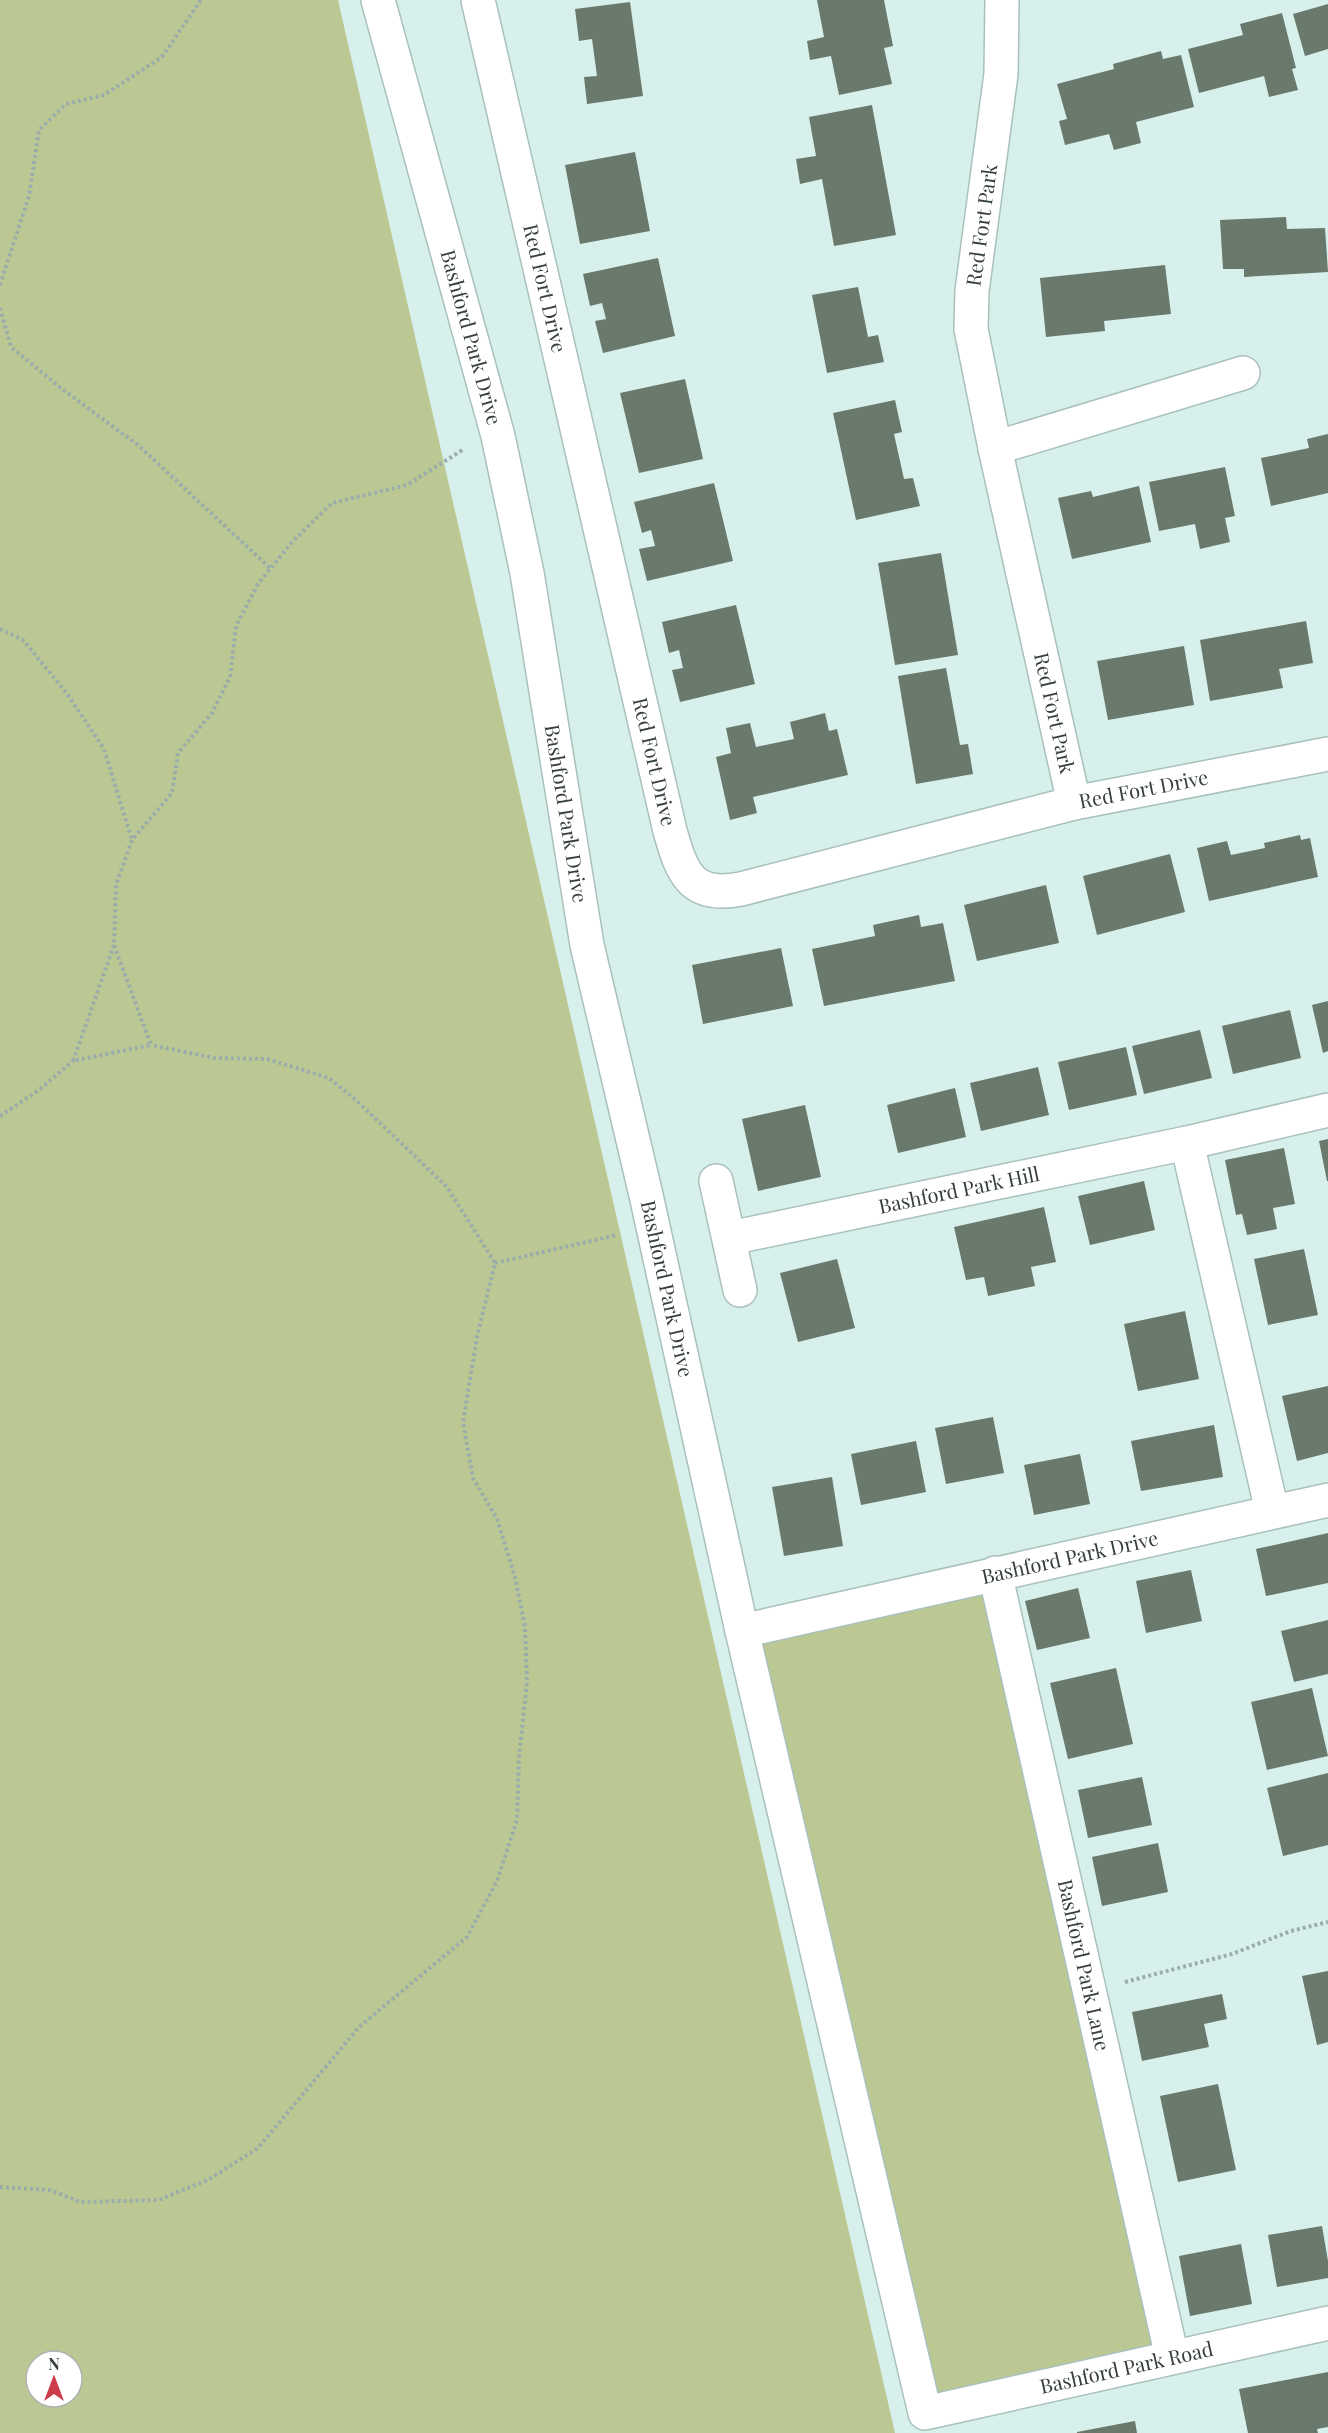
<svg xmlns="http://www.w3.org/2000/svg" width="1328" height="2433" font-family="'Playfair Display',serif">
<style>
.green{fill:#bcc893;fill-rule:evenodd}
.building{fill:#69796c}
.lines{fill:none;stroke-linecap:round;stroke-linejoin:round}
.street-casing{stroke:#a9c1bc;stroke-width:36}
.path{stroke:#9badaa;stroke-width:4;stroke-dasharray:3 3;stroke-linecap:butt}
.street{stroke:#fff;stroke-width:33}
.labels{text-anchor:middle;stroke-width:6;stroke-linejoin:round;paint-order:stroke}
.street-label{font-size:20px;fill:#363f3e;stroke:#fff}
</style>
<rect width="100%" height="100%" fill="#d8f0ec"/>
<g class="green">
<path d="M0 0H338L895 2433H0ZM36 2361H72V2397H36Z"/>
<polygon points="995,1573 1172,2357 925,2413 742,1631"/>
</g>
<g class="building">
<polygon points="817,0 884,0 893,46 884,48 892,84 839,95 831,56 810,60 807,41 824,37"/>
<polygon points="630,2 643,96 587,104 584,77 597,76 592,39 579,41 575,9"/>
<polygon points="1328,4 1328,49 1305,56 1293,14"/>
<polygon points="1282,13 1296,68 1292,69 1298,90 1269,97 1264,76 1199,93 1188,49 1243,35 1240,24"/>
<polygon points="1161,51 1163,59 1181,55 1194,107 1136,122 1141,143 1114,150 1109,134 1065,145 1059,121 1067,119 1057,84 1114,69 1113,64"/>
<polygon points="872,105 896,235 834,246 822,179 800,184 796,159 816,156 809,117"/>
<polygon points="635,152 650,231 580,244 565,165"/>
<polygon points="1286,217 1287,229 1325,228 1328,272 1244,277 1244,269 1223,269 1220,220"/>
<polygon points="658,258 675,336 603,353 595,321 606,319 602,303 590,306 583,274"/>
<polygon points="1165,265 1171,314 1104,321 1105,331 1046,337 1040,278"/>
<polygon points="858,287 868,337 878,335 884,362 827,373 812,295"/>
<polygon points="685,379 703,459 639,473 620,393"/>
<polygon points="895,400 902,432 894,434 904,479 913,478 920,506 856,520 833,413"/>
<polygon points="1328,434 1328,493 1271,506 1261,458 1309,448 1307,439"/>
<polygon points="1225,467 1235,516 1225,518 1230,542 1200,549 1195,524 1159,531 1149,482"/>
<polygon points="714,483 733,561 647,581 639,549 655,546 651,530 642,533 634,502"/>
<polygon points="1139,486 1151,542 1072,559 1058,498 1091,491 1093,497"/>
<polygon points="941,553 958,655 895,665 878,563"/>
<polygon points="736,605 755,684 680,702 672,670 683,668 679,650 669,653 662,622"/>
<polygon points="1306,621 1313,663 1279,669 1283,688 1210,701 1200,640"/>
<polygon points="1184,646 1194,705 1108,720 1097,661"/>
<polygon points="946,668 960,745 968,744 973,774 916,784 898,676"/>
<polygon points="825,713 829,731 837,729 848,775 753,797 757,813 730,820 716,757 731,753 726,728 750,723 756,747 794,739 790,722"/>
<polygon points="1300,835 1301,840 1310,838 1318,877 1209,901 1197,848 1227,841 1231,855 1265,848 1264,843"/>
<polygon points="1170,854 1185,912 1097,935 1083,876"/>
<polygon points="1046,885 1059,943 977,961 964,905"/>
<polygon points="919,915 921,927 943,923 955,981 824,1006 812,949 875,936 873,925"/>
<polygon points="781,948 793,1006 703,1024 692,965"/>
<polygon points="1328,1001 1328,1051 1323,1053 1312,1005"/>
<polygon points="1290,1010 1301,1058 1233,1074 1222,1026"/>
<polygon points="1200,1030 1212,1078 1144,1094 1132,1046"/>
<polygon points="1126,1047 1137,1095 1069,1110 1058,1062"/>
<polygon points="1038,1067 1049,1115 981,1131 970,1083"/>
<polygon points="955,1088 966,1137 898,1153 887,1105"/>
<polygon points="805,1105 821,1177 758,1191 742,1119"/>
<polygon points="1328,1139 1328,1181 1327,1181 1319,1141"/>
<polygon points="1284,1148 1295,1204 1273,1208 1277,1229 1247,1235 1242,1214 1236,1215 1225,1160"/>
<polygon points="1144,1181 1155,1230 1090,1245 1078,1196"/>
<polygon points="1044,1207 1056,1262 1031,1267 1035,1286 988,1296 984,1277 966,1280 954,1227"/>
<polygon points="1304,1249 1318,1315 1268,1325 1254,1259"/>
<polygon points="837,1259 855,1328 798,1342 780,1273"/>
<polygon points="1185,1311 1199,1379 1138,1391 1124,1324"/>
<polygon points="1328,1386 1328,1453 1297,1461 1282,1396"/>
<polygon points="993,1417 1004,1473 946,1484 935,1428"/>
<polygon points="1214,1425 1223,1477 1141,1491 1131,1441"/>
<polygon points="916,1441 926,1492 861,1505 851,1454"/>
<polygon points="1080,1454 1090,1504 1034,1515 1024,1465"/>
<polygon points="832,1477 843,1546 784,1556 772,1487"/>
<polygon points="1328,1533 1328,1583 1266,1596 1256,1549"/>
<polygon points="1191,1570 1202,1621 1146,1633 1136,1581"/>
<polygon points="1078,1588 1090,1638 1037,1650 1025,1601"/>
<polygon points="1328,1620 1328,1674 1294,1682 1281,1631"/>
<polygon points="1116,1668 1133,1744 1068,1759 1050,1683"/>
<polygon points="1312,1688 1328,1756 1267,1770 1251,1702"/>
<polygon points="1328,1773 1328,1845 1283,1856 1267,1788"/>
<polygon points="1142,1777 1152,1825 1088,1838 1078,1790"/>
<polygon points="1158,1843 1168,1892 1102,1906 1092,1857"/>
<polygon points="1328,1971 1328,2042 1317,2045 1302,1976"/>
<polygon points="1222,1994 1227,2019 1204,2024 1209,2047 1142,2061 1132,2012"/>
<polygon points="1218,2084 1236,2170 1178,2182 1160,2096"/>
<polygon points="1322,2226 1328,2261 1328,2278 1277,2287 1268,2235"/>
<polygon points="1241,2244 1252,2304 1190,2316 1179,2256"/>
<polygon points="1328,2372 1328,2427 1317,2429 1318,2433 1248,2433 1239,2389"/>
<polygon points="1135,2421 1137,2433 1077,2433 1077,2432"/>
</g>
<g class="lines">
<defs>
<g id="street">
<path id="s1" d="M378 0 498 436 527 573 587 945 646 1195 742 1631 925 2413 1328 2323"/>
<path id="s2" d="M478 0 670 831C682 873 691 899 741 889L1074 803 1328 754"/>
<path id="s3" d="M1002 0 1001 74 972 291 971 329 995 448 1074 803"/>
<polyline points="995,448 1243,373"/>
<polyline points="1187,1143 1272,1511"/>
<polyline points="716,1181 740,1290"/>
<path id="s4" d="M730 1238 1187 1143 1328 1110"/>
<path id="s5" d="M995 1573 1172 2357"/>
<path id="s6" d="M742 1631 1328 1500"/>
</g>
</defs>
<use href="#street" class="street-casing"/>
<g class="path">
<polyline points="0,285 29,196 39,130 66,104 104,95 162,57 201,0"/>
<polyline points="0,308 11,347 62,389 138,445 271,569"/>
<polyline points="0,629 23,640 68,695 104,749 132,840"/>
<polyline points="114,945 73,1061 151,1045 114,945 116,885 132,840 172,793 178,753 212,713 230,677 236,626 258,584 292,542 332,503 407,485 464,449"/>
<polyline points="0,1116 39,1090 73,1061"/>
<polyline points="495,1263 617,1235"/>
<polyline points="1125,1982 1232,1954 1291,1931 1328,1922"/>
<polyline points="0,2187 50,2190 80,2202 158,2200 208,2180 258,2148 359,2027 467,1937 497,1881 517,1820 519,1758 527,1682 525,1627 515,1577 497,1519 473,1478 463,1422 477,1337 495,1263 447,1187 357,1101 329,1078 267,1059 214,1058 151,1045"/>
</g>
<use href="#street" class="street"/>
</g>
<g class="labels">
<g class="street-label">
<text transform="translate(982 225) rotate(-82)" y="7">Red Fort Park</text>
<text dy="7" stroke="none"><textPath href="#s2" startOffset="296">Red Fort Drive</textPath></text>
<text dy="7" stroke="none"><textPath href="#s1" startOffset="350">Bashford Park Drive</textPath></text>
<text dy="7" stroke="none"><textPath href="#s3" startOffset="724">Red Fort Park</textPath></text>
<text dy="7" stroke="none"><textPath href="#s2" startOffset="782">Red Fort Drive</textPath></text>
<text dy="7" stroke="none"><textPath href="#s2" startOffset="1374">Red Fort Drive</textPath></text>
<text dy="7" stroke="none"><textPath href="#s1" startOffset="836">Bashford Park Drive</textPath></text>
<text dy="7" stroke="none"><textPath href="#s4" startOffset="234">Bashford Park Hill</textPath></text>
<text dy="7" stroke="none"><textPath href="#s1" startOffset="1322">Bashford Park Drive</textPath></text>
<text dy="7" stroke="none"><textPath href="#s6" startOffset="336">Bashford Park Drive</textPath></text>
<text dy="7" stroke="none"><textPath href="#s5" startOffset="402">Bashford Park Lane</textPath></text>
<text dy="7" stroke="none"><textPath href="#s1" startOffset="2682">Bashford Park Road</textPath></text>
</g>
</g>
<g transform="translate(54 2379)"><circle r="28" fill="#ffffff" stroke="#afb2b2" stroke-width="1.5"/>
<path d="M0-4.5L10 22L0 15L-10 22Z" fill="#cd3c4a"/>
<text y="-9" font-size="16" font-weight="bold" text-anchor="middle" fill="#363f3e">N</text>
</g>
</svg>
